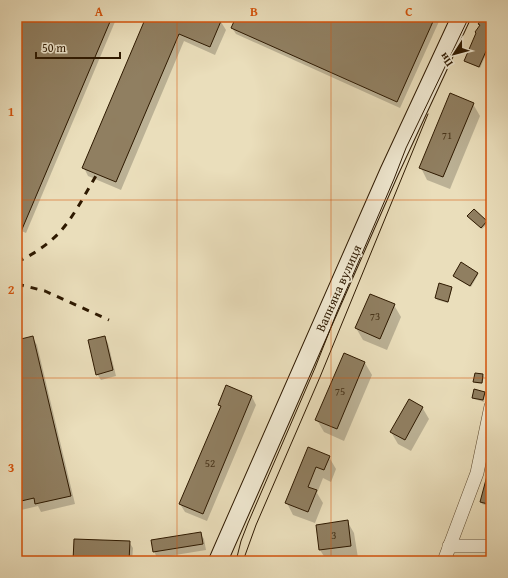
<svg xmlns="http://www.w3.org/2000/svg" width="508" height="578" font-family="'Gentium Book Plus',serif">
<style>
.shadow{fill:#0003}
.building{fill:#907f61;stroke:#2e1900}
.lines{fill:none;stroke-linecap:round;stroke-linejoin:round}
.street-casing{stroke:#5d4a2f;stroke-width:14}
.secondary-casing{stroke:#2e1900;stroke-width:20}
.street{stroke:#f1ead3;stroke-width:13}
.secondary{stroke:#f1ead3;stroke-width:18}
.tram{stroke:#2e1900;stroke-width:1}
.rail{stroke:#2e1900;stroke-width:3;stroke-dasharray:7 7;stroke-linecap:butt}
.grid{fill:none;stroke:#d5530b;stroke-width:1;stroke-opacity:0.55}
.labels{text-anchor:middle;stroke-width:3.5;stroke-linejoin:round;paint-order:stroke}
.number-label{font-size:11px;fill:#463218}
.street-label{font-size:13px;fill:#2e1900;stroke:#f1ead3}
.neatline{fill:none;stroke:#d5530b;stroke-width:1.5}
.grid-label{font-size:13px;text-anchor:middle;font-weight:bold;fill:#d5530b}
</style>
<rect width="100%" height="100%" fill="#eadebb"/>
<filter id="stains"><feTurbulence type="fractalNoise" baseFrequency=".005" numOctaves="4"/><feColorMatrix values="0 0 0 0 .2 0 0 0 0 .09 0 0 0 0 .02 0 0 0 .5 -.17"/></filter>
<radialGradient id="worn" r=".72"><stop offset=".6" stop-color="#630" stop-opacity="0"/><stop offset="1" stop-color="#630" stop-opacity=".3"/></radialGradient>
<g class="shadow">
<polygon points="17,17 117,17 26,233 17,229"/>
<polygon points="146,17 210,17 221,22 226,30 215,55 184,41 121,190 88,176 84,168 146,20 145,18"/>
<polygon points="237,17 441,17 400,108 236,34 232,28"/>
<polygon points="491,23 491,43 480,68 466,62 465,61 480,26 479,24"/>
<polygon points="473,104 480,116 450,189 427,180 421,168"/>
<polygon points="469,218 486,222 487,224 482,229"/>
<polygon points="477,273 478,275 471,287 455,278 454,276"/>
<polygon points="451,288 452,289 448,303 437,300 436,298"/>
<polygon points="394,305 401,317 387,350 363,340 356,328"/>
<polygon points="32,337 37,345 75,504 41,512 38,506 17,511 17,341"/>
<polygon points="104,337 108,343 116,376 101,380 97,374"/>
<polygon points="344,354 365,363 372,375 344,441 324,432 317,420"/>
<polygon points="483,375 484,377 482,384 475,383 474,382"/>
<polygon points="227,387 252,397 256,405 207,521 185,512 180,504 221,408 219,405"/>
<polygon points="484,393 485,394 484,402 474,399 473,398"/>
<polygon points="422,407 429,419 411,451 398,444 391,432"/>
<polygon points="308,449 329,457 336,469 331,482 323,478 317,493 323,503 315,523 293,515 287,503"/>
<polygon points="491,485 491,498 489,506 482,504 481,502"/>
<polygon points="347,521 354,533 358,558 327,561 320,550"/>
<polygon points="200,533 204,539 206,550 157,558 154,551"/>
<polygon points="129,542 133,548 132,561 74,561"/>
</g>
<g class="building">
<polygon points="17,17 112,17 17,241"/>
<polygon points="146,17 212,17 221,21 210,47 179,34 116,182 82,168"/>
<polygon points="236,17 435,17 397,102 231,28"/>
<polygon points="483,17 491,22 491,40 479,67 464,61 476,33 475,32 480,25 478,24"/>
<polygon points="450,93 474,103 443,177 419,168"/>
<polygon points="474,209 487,221 481,228 467,216"/>
<polygon points="461,262 478,273 470,286 453,276"/>
<polygon points="439,283 452,287 448,302 435,298"/>
<polygon points="370,294 395,304 380,339 355,328"/>
<polygon points="33,336 71,496 35,504 34,498 17,502 17,340"/>
<polygon points="105,336 113,370 96,375 88,340"/>
<polygon points="344,353 365,362 337,429 315,420"/>
<polygon points="475,373 483,374 482,383 473,382"/>
<polygon points="226,385 252,396 203,514 179,504 221,406 218,405"/>
<polygon points="474,389 485,392 483,400 472,398"/>
<polygon points="409,399 423,407 405,440 390,432"/>
<polygon points="308,447 330,456 324,470 316,467 308,487 317,490 308,512 285,503"/>
<polygon points="488,472 491,472 491,495 488,504 480,502"/>
<polygon points="348,520 351,546 319,550 316,525"/>
<polygon points="201,532 203,544 153,552 151,540"/>
<polygon points="74,539 130,541 129,561 73,561"/>
</g>
<g class="lines">
<defs>
<g id="street">
<polyline points="449,546 491,546"/>
<polyline points="444,561 477,473 491,406"/>
</g>
<polyline id="secondary" points="218,561 389,172 461,17"/>
</defs>
<use href="#street" class="street-casing"/>
<use href="#secondary" class="secondary-casing"/>
<use href="#street" class="street"/>
<use href="#secondary" class="secondary"/>
<g class="tram">
<polyline points="236,561 241,541 248,523 315,368 337,312 394,179 406,148 469,17"/>
<polyline points="243,561 256,525 320,377 428,114"/>
</g>
<g class="rail">
<path d="M17 262C32 255 46 246 58 234 74 217 85 194 97 174"/>
<polyline points="17,284 45,291 109,320"/>
</g>
</g>
<path class="grid" d="M177 17V561M331 17V561M17 200H491M17 378H491"/>
<g class="labels">
<g class="number-label">
<text x="447" y="139">71</text>
<text x="375" y="320">73</text>
<text x="340" y="395">75</text>
<text x="210" y="467">52</text>
<text x="334" y="539">3</text>
</g>
<g class="street-label">
<text transform="translate(338 288) rotate(-66)" y="5">Вапняна вулиця</text>
</g>
</g>
<rect width="508" height="578" fill="none" stroke="#eadebb" stroke-width="44"/>
<g transform="translate(454 54) rotate(234)" stroke="#f1ead3" stroke-width="3" paint-order="stroke">
<path d="M0-3L7 15L0 10L-7 15Z" fill="#2e1900"/>
<text y="-6" font-size="11" font-weight="bold" text-anchor="middle" fill="#2e1900">Пн</text>
</g>
<path d="M36 52v6h84v-6" fill="none" stroke="#2e1900" stroke-width="2"/>
<text x="42" y="52" font-size="12" fill="#2e1900" stroke="#f1ead3" stroke-width="3" paint-order="stroke">50 m</text>
<rect x="22" y="22" width="464" height="534" class="neatline"/>
<g class="grid-label">
<text x="99" y="16">A</text>
<text x="254" y="16">B</text>
<text x="409" y="16">C</text>
<text x="11" y="116">1</text>
<text x="11" y="294">2</text>
<text x="11" y="472">3</text>
</g>
<rect width="100%" height="100%" filter="url(#stains)"/>
<rect width="100%" height="100%" fill="url(#worn)"/>
</svg>
